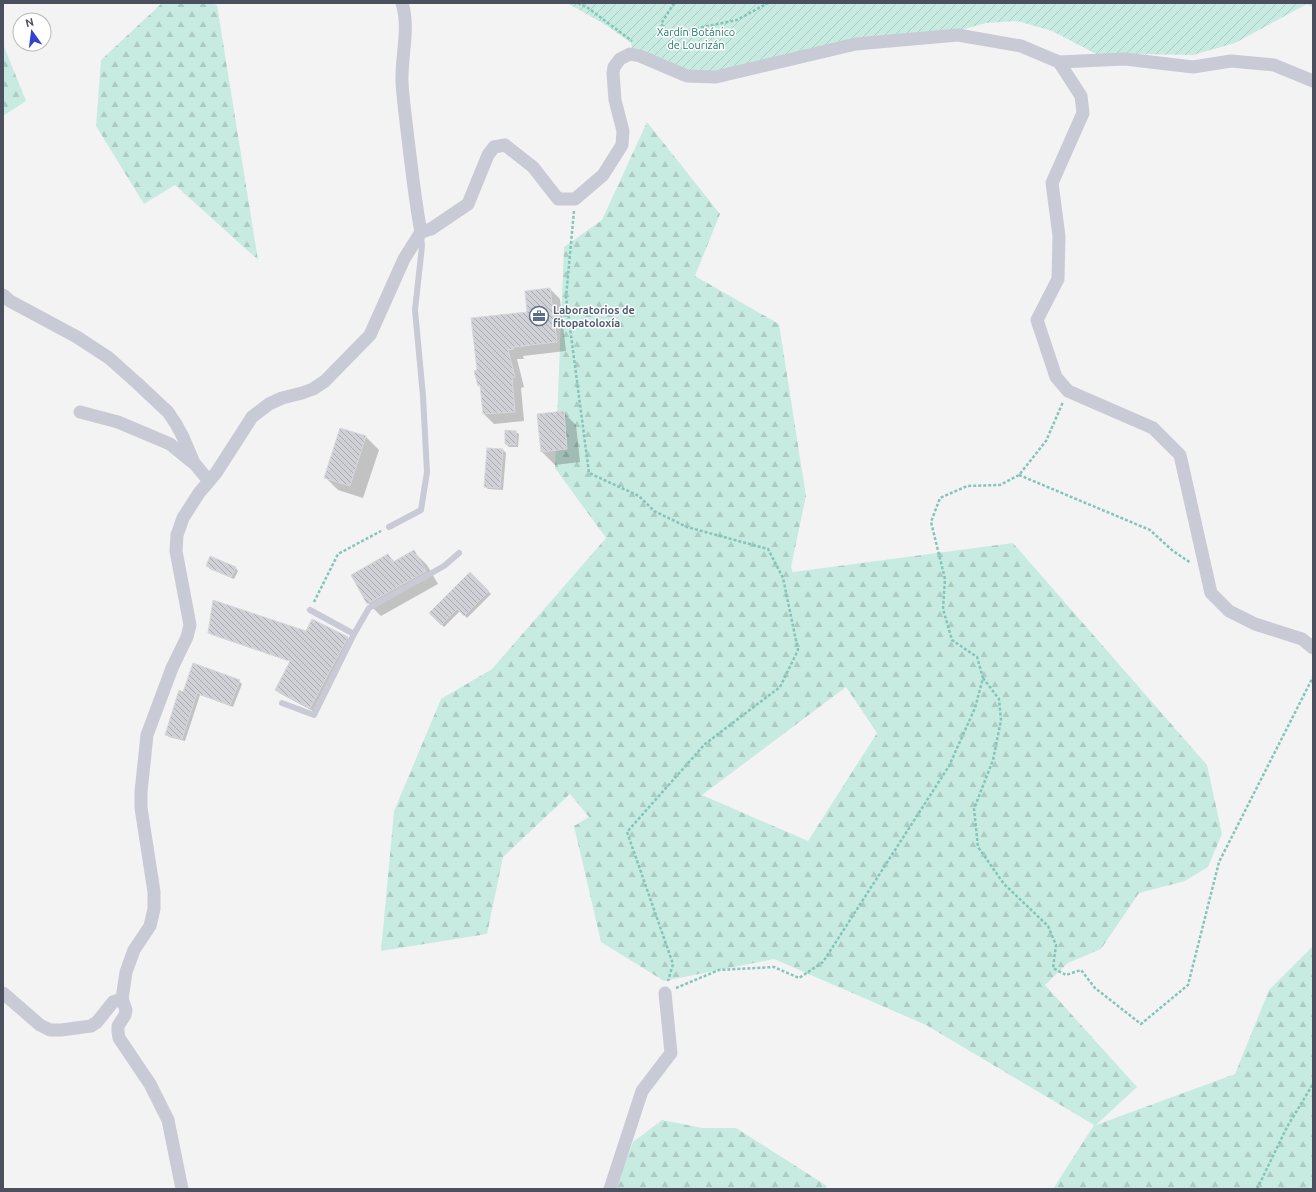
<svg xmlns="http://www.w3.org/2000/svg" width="1316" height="1192" font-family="Ubuntu,sans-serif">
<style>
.forest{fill:url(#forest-firs);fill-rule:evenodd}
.garden{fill:url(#garden-furrows)}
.shadow{fill:#0003}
.building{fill:url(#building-back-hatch);stroke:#d7d7dd}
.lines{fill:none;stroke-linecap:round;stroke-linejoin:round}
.path{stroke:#83c5bb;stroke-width:2.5;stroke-dasharray:3 2;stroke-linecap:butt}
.lane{stroke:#c8cad5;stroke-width:6}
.street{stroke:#c8cad5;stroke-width:13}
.labels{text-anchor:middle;stroke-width:3;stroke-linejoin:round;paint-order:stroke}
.park-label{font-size:11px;fill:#24786a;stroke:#fff}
.service-label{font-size:11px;font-weight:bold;fill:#4e5e75;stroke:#fff;text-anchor:start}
</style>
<defs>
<pattern id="forest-firs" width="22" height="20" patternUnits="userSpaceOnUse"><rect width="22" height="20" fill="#c8ebe1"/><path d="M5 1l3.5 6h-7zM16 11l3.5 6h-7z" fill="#adcbc3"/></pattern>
<pattern id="garden-furrows" width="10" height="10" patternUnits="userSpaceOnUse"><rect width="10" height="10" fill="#c8ebe1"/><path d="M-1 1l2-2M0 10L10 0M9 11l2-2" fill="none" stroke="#adcbc3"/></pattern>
<pattern id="building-back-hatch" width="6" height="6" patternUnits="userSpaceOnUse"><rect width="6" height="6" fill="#d0d1d6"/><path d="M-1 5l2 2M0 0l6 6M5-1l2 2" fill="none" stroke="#abacb1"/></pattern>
</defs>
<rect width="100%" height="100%" fill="#f4f3f3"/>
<g class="forest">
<polygon points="162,3 211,3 217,5 258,260 175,185 144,204 96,126 101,60"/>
<polygon points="3,44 26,101 3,116"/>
<path d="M647 122 720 214 695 276 779 324 806 496 791 567 793 573V572L1013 543 1207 765 1222 834 1208 867 1185 881 1139 893 1101 949 1068 963 1045 985 1137 1087 1096 1125 1235 1074 1269 990 1313 946V1189H1053L1094 1125 926 1025 774 959 664 981 601 942 574 826 589 817 570 794 503 857 487 934 381 951 394 811 441 699 492 669 606 538 555 468 564 247 602 220ZM846 687 877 733 808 841 702 795Z"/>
<polygon points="662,1120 702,1128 736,1128 827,1186 825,1189 615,1189 633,1142"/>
</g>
<polygon class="garden" points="567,3 1313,3 1313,7 1307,4 1235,43 1193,55 1128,54 1100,56 1052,31 1017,21 986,23 947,34 744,68 686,74 632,50 631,43 606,25"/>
<g class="shadow">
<polygon points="550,289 560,299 566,351 523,356 524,359 517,359 524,387 521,388 524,421 494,424 484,414 481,388 479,385 478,371"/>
<polygon points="563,412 576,425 580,462 555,465 542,452"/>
<polygon points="516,432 519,434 518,447 509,447 506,444"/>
<polygon points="366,437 379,450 363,498 338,490 325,477"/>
<polygon points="503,450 506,453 503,490 488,489 485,486"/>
<polygon points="414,552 427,565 438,584 381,616 368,603 388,555 395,562"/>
<polygon points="210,557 236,568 238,571 234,579 210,569 207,566"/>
<polygon points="470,573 491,594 467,618 460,611 444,627 430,613"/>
<polygon points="209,632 307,632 347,637 350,640 313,711 279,693 276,690 291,662 212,635"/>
<polygon points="239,681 242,684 233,707 200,695 185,741 169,737 166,734 183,693"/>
</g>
<g class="building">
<polygon points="550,288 557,342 514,347 514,349 508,350 515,377 512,378 515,412 483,414 480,385 478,386 474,371 477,370 471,318 527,312 525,291"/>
<polygon points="564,411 567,449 541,452 537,414"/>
<polygon points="340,428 366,436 350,486 324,478"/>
<polygon points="505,430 516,431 516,445 505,444"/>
<polygon points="487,448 503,449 500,488 484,487"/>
<polygon points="414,550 426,571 367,604 351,575 388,554 393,562"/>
<polygon points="210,556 236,567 231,577 206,566"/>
<polygon points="470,572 489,591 464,616 457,609 441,625 429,613"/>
<polygon points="213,600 306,631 312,619 348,637 310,708 275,690 290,661 208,633"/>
<polygon points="193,663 240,680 230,705 197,693 182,739 165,735 179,690 183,692"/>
</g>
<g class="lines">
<g class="path">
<polyline points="578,3 588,8 632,41"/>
<polyline points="674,3 661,24 669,34 737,20 768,3"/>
<polyline points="574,211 566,297 589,473 639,496 654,511 687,527 768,549 783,578 798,650 780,687 705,744 627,832 673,964 668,981"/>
<polyline points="1019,475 1150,530 1173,551 1191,563"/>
<polyline points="314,602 338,554 381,531"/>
<polyline points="983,678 999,699 1001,720 993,760 974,809 978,847 1004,884 1048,926 1056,945 1053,968 1066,975 1081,970 1095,988 1141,1024 1188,985 1219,862 1313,677"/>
<polyline points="676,988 719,970 774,967 799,978 823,962 949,766 975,708 983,678 977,657 952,640 943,609 945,579 931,522 940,498 967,486 1000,485 1019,475 1046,441 1063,402"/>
<polyline points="1257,1189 1287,1127 1313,1084"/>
</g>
<g class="lane">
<polyline points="389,527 421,510 427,472 423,396 415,310 422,246 421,236"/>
<polyline points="354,634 369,608 444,566 459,553"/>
<polyline points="282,703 314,715 354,634 310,610"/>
</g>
<g class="street">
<polyline points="1059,62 1081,96 1083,113 1052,183 1059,236 1058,279 1037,320 1056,377 1068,391 1153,428 1180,455 1211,593 1229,611 1255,624 1302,639 1313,648"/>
<polyline points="421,232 431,229 468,204 488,155 494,147 505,145 533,167 558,199 575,199 603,175 622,145 623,131 615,100 613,73 614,67 620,59 630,54 640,56 687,76 716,77 856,44 958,35 1021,46 1059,62 1125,59 1193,67 1231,61 1274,65 1313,81"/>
<polyline points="3,295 10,301 77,337 109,358 137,383 168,412 176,424 183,437 194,463 209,481"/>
<polyline points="80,412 118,422 170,444 192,462"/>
<polyline points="3,993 40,1025 50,1030 61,1030 91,1026 97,1022 113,1002 122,999"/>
<path d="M182 1189 168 1120 150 1084 119 1038 118 1032V1026L125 1015 126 1010 122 999 126 972 134 950 150 926 154 909V892L141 808V792L147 735 172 668 187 637 190 625 176 551 177 535 183 518 199 493 216 473 252 417 269 404 282 398 302 393 313 389 325 381 370 335 404 259 421 232C415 201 412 170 408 139 406 120 403 101 402 82 401 56 410 28 402 3"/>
<polyline points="610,1189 642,1091 671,1053 665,993"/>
</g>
</g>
<defs>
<symbol id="office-ring" viewBox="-11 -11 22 22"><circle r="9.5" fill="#fff" stroke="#5c6f8a" stroke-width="1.5"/><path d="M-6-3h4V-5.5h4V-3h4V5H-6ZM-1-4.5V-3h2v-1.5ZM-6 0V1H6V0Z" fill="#5c6f8a"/></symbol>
</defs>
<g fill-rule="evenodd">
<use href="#office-ring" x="528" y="305" width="22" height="22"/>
</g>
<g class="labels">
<g class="park-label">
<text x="696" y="36">Xardín Botánico<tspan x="696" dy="13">de Lourizán</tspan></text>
</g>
<g class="service-label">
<text x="553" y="314">Laboratorios de<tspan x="553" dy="13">fitopatoloxía</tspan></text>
</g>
</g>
<rect width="1316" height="1192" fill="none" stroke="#4c505e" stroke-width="8"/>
<g transform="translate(32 32) rotate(346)"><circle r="19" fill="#ffffff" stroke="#b7b9bf"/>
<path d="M0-3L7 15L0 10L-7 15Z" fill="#3242cf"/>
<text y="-6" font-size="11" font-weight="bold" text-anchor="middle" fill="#4c505e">N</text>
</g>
</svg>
